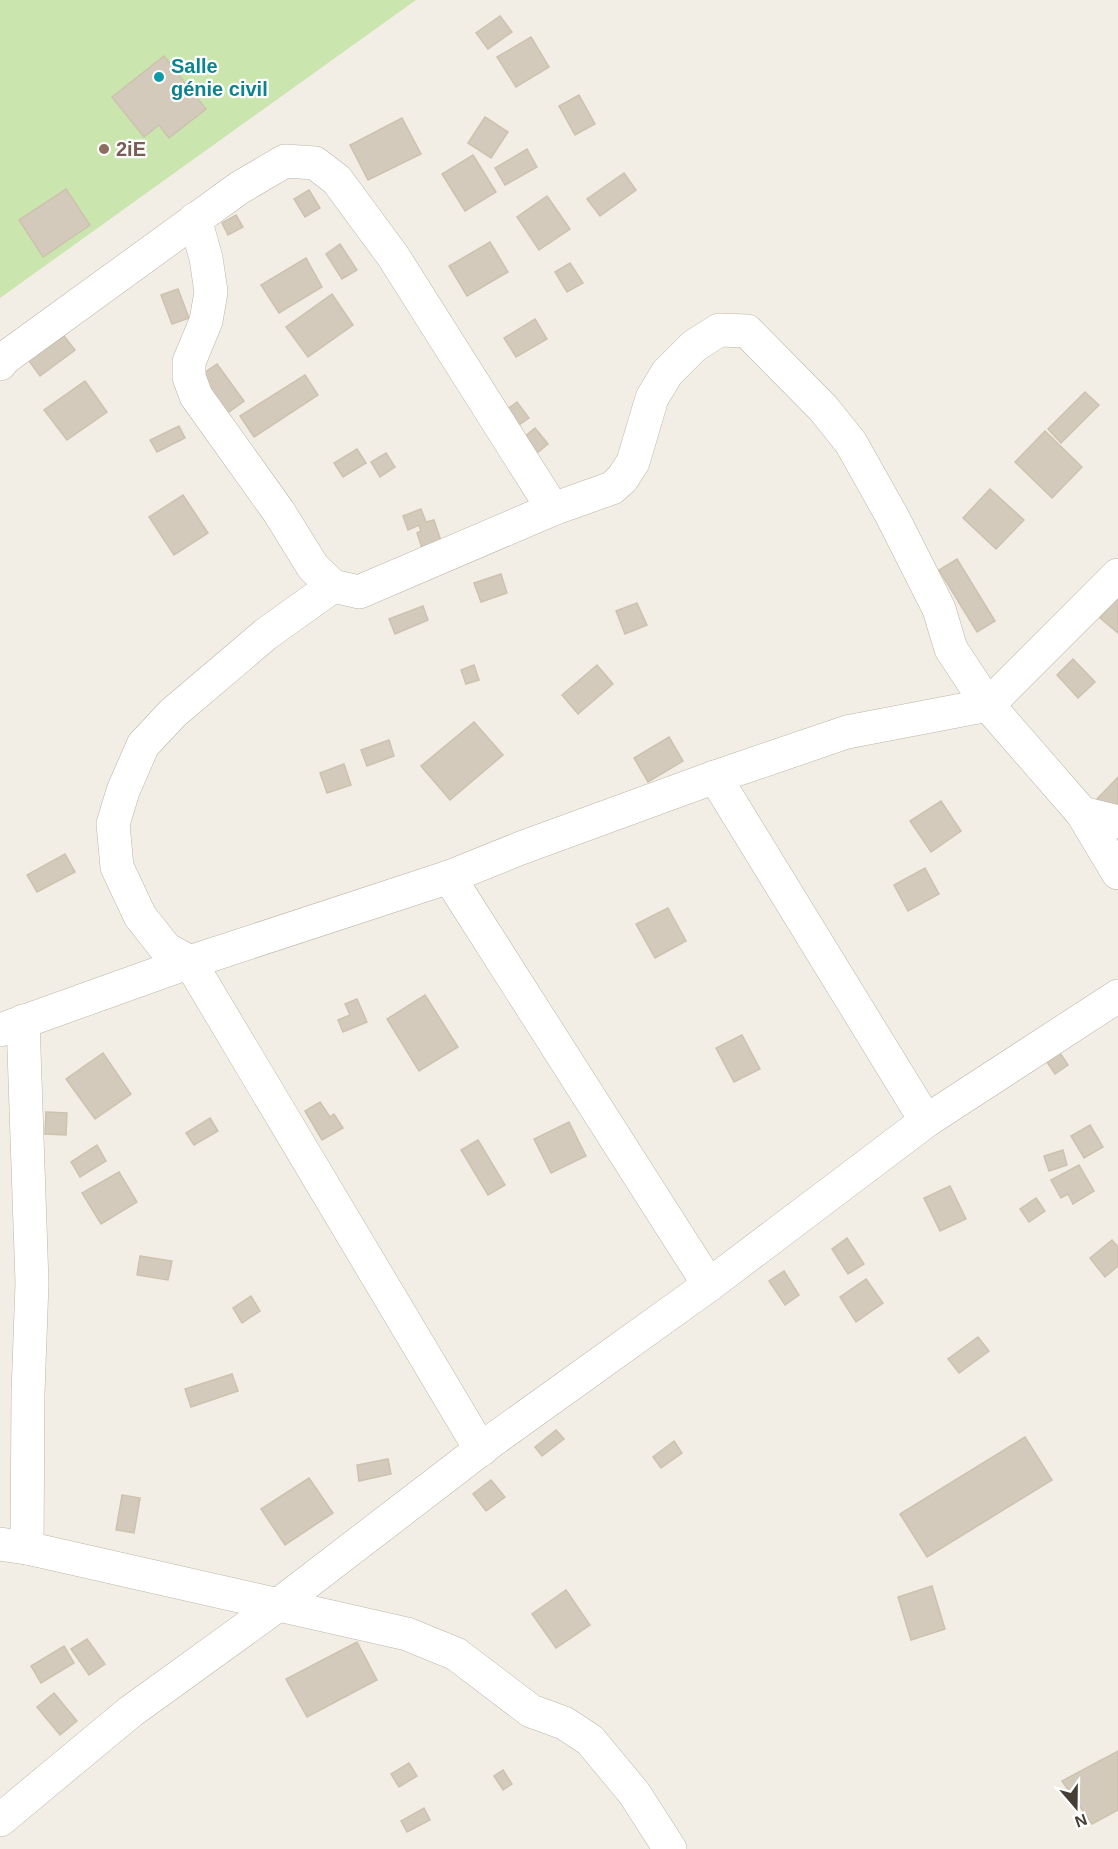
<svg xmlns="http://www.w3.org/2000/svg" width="1118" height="1849" font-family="Arial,sans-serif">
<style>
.green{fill:#cbe5af}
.building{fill:#d3cabb;stroke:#cdc2ae;stroke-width:1.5}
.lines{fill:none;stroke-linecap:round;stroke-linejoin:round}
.minor-casing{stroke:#bdb6a8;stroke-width:34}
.minor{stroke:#fff;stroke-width:33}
.culture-dot{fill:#0f9aa8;stroke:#fff;stroke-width:2}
.education-dot{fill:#8d6e63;stroke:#fff;stroke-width:2}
.labels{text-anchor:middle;stroke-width:4.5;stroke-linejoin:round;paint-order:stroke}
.culture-label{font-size:20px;font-weight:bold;fill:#0d838f;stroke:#fff;text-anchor:start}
.education-label{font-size:20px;font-weight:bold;fill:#785e54;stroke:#fff;text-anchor:start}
</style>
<rect width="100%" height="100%" fill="#f2eee5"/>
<polygon class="green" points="0,0 416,0 0,298"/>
<g class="building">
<polygon points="500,16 512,32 488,49 476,33"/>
<polygon points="531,37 549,67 516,87 497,57"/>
<polygon points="164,56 206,109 169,138 159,125 144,137 112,97"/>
<polygon points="579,95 595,124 575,135 559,106"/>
<polygon points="485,117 508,132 491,158 468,143"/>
<polygon points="402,118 421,154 368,180 350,145"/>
<polygon points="527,149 537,167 505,185 495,168"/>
<polygon points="473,155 496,192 465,211 442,174"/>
<polygon points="624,173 636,190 600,216 587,199"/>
<polygon points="66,189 90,225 43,257 19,220"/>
<polygon points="309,190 320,208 305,217 294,199"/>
<polygon points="547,196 570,229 539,250 517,217"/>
<polygon points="236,215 243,227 228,235 222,223"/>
<polygon points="490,242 508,272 467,296 449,266"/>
<polygon points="340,244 357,270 342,279 326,254"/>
<polygon points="306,258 322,287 279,313 261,285"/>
<polygon points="570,263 583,283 567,292 555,272"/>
<polygon points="178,289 189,318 172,324 161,295"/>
<polygon points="332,294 353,325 308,357 286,327"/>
<polygon points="535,319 547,339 516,357 504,338"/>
<polygon points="64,336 75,350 40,376 29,361"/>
<polygon points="217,364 244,401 225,415 198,377"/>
<polygon points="305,375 318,395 254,437 240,416"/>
<polygon points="85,381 107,412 67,440 44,410"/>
<polygon points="1085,392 1099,405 1061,443 1048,429"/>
<polygon points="517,402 529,418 513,429 502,413"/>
<polygon points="179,426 185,438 157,452 150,440"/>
<polygon points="535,428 548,444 531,458 518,442"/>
<polygon points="1045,431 1082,467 1052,498 1015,462"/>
<polygon points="357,449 366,463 343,477 334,463"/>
<polygon points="386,453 395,467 380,477 371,462"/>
<polygon points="990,489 1024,520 996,549 963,518"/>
<polygon points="183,495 208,533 174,555 149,517"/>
<polygon points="421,509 426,522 434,520 442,544 423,551 417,533 421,531 419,525 408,530 403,516"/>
<polygon points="957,559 995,621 977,632 939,570"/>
<polygon points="501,574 507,593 481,602 474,583"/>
<polygon points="1118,596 1118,633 1100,618"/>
<polygon points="637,603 647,625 625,634 616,611"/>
<polygon points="423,606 428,620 395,634 389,619"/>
<polygon points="1073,659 1095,682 1078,698 1057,675"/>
<polygon points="474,665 479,680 466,684 461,670"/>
<polygon points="597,665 613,684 578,714 562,695"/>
<polygon points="474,722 503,755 450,800 421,766"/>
<polygon points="669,737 683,761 648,782 634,758"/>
<polygon points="389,740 394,756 367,766 361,750"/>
<polygon points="344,764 351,785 327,793 320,773"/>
<polygon points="1118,777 1118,806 1111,812 1097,799"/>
<polygon points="941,801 961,831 931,852 910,821"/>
<polygon points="65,854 75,872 37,892 27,875"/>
<polygon points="925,868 939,894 908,911 894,885"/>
<polygon points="668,908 686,941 655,958 636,924"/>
<polygon points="425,995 458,1047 419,1071 387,1019"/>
<polygon points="357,999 367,1022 343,1032 338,1020 350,1015 345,1004"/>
<polygon points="742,1035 760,1069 734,1082 716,1048"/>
<polygon points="1058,1050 1068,1065 1055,1074 1045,1059"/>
<polygon points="103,1053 131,1094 95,1119 66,1079"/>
<polygon points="320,1102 330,1117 334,1114 343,1128 322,1140 305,1111"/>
<polygon points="46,1112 67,1113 66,1135 45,1134"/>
<polygon points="210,1118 218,1131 194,1145 186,1133"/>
<polygon points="569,1122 586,1156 551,1173 534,1139"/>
<polygon points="1090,1125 1103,1147 1084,1158 1071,1136"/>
<polygon points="478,1140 505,1185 488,1195 461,1150"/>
<polygon points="97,1145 106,1161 80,1177 71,1162"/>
<polygon points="1063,1150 1067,1165 1049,1171 1044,1156"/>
<polygon points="1079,1165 1094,1191 1073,1204 1068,1194 1061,1198 1051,1180"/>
<polygon points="119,1172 137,1202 101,1224 82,1193"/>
<polygon points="950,1186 966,1219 940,1231 924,1198"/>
<polygon points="1036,1198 1045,1211 1029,1222 1020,1209"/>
<polygon points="847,1238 864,1264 848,1274 832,1249"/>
<polygon points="1112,1240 1118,1247 1118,1266 1105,1277 1090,1258"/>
<polygon points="140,1256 172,1261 168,1280 137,1275"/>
<polygon points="784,1271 799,1295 785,1305 769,1281"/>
<polygon points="866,1279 883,1303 856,1322 840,1297"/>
<polygon points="251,1296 260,1311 242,1323 233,1308"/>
<polygon points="978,1337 989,1351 959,1373 948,1359"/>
<polygon points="232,1374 238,1391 191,1407 185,1389"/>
<polygon points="556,1430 564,1439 542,1456 535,1447"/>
<polygon points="1025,1437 1052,1480 927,1557 900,1514"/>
<polygon points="674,1441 682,1453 661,1468 653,1457"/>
<polygon points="388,1459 391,1474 359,1481 357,1465"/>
<polygon points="309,1478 333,1513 285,1545 261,1509"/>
<polygon points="491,1480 505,1497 486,1511 473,1494"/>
<polygon points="122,1495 140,1498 134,1533 116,1530"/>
<polygon points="932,1586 945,1629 911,1640 898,1597"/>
<polygon points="566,1590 590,1625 556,1648 532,1614"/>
<polygon points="87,1639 105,1664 89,1675 71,1649"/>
<polygon points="357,1642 377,1680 307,1717 286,1679"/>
<polygon points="64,1646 74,1663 41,1683 31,1666"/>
<polygon points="54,1693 77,1721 60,1735 37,1707"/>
<polygon points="1118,1751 1118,1810 1092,1824 1062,1781"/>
<polygon points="409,1763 417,1776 399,1787 391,1774"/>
<polygon points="503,1770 512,1784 503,1790 494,1776"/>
<polygon points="424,1808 430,1820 407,1832 401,1821"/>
</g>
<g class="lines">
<defs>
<g id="minor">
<polyline points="195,219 206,258 211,292 206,321 189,362 189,377 196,396 279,512 313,567 333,586 359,592 553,509 612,488 622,479 633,462 652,398 667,373 694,346 719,330 747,331 823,408 851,443 892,516 939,609 951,649 988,705 1082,813 1118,873"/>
<polyline points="0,364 5,358 239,188 285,161 315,163 337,180 393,256 553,509"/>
<polyline points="333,586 266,634 173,713 143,745 123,791 113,824 117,867 140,916 166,949 190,962 481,1450"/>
<polyline points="715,777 926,1121"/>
<polyline points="1082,813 1118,822"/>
<polyline points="449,877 709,1285"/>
<polyline points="23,1021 32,1283 28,1393 27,1548"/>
<polyline points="0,1030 190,962 449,877 521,848 715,777 847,732 988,705 1118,575"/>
<polyline points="0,1544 27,1548 407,1634 456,1654 531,1711 564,1723 590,1740 634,1793 670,1849"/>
<polyline points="0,1820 130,1712 278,1605 493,1440 709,1285 926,1121 1118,996"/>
</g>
</defs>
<use href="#minor" class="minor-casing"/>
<use href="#minor" class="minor"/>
</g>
<circle class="culture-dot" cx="159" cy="77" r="6"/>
<circle class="education-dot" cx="104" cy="149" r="6"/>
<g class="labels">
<g class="culture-label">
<text x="171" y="73">Salle<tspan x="171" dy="23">génie civil</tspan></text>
</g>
<g class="education-label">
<text x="116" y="156">2iE</text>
</g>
</g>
<g transform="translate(1076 1807) rotate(160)" stroke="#ffffff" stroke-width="4.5" paint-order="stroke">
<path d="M0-4.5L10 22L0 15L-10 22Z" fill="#443e35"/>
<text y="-9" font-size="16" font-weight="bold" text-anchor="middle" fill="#443e35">N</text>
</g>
</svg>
